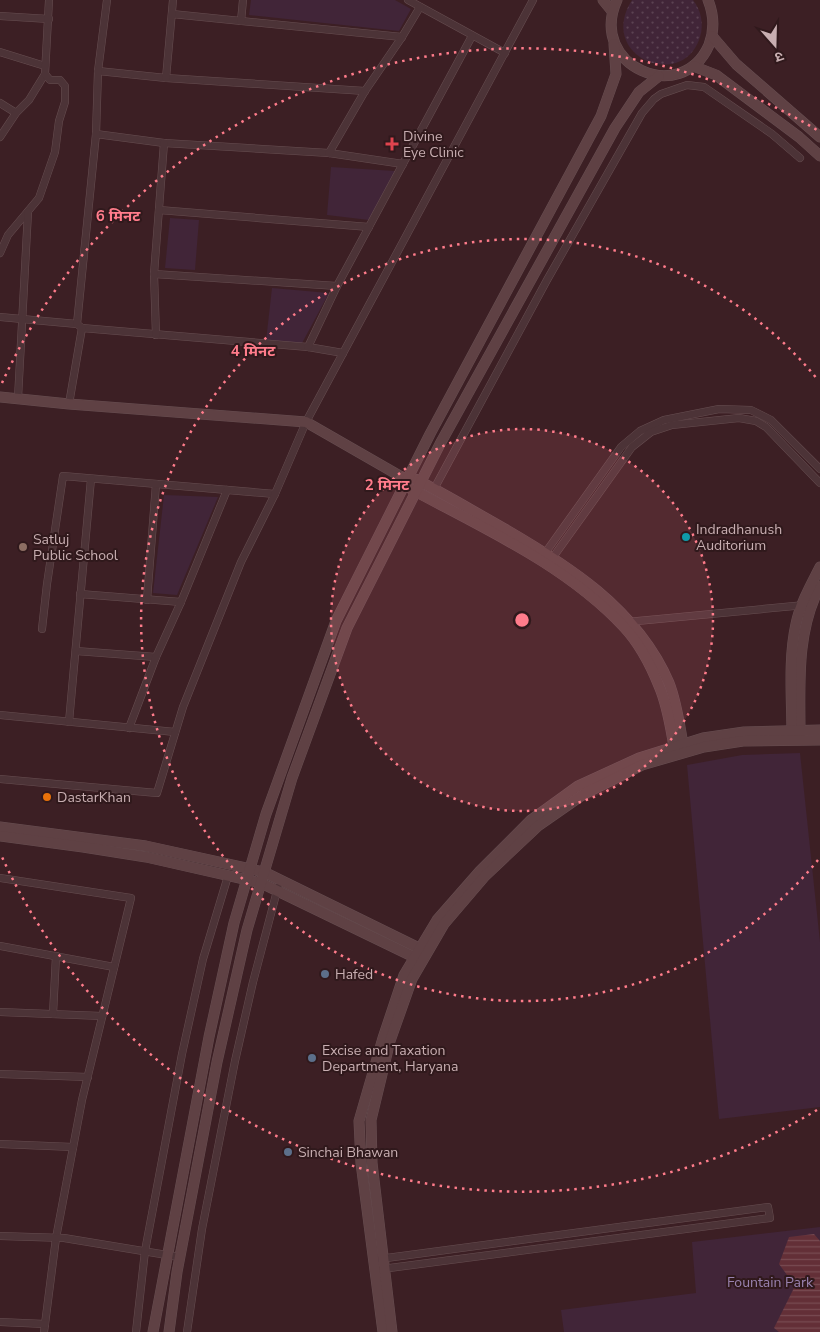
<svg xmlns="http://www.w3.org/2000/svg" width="820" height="1332" font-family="'Nunito Sans','Noto Sans Devanagari',sans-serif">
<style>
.grass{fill:url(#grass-dots)}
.park{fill:#412538}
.water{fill:url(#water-rules)}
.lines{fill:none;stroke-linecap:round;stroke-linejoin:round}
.street-casing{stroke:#674e51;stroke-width:8}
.secondary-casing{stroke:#674e51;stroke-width:11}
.street{stroke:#4c3337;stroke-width:7}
.secondary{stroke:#5f4144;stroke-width:10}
.ring{fill:none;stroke:#ff7c8b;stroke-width:2.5;stroke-dasharray:2.5 5}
.health-dot{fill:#e0444e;stroke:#30191c;stroke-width:2}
.culture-dot{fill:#0f9aa8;stroke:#30191c;stroke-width:2}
.education-dot{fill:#8d6e63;stroke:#30191c;stroke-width:2}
.food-dot{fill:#e8710a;stroke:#30191c;stroke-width:2}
.service-dot{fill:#5c6f8a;stroke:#30191c;stroke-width:2}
.labels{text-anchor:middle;stroke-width:4;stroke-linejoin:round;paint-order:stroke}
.poi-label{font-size:14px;fill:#c8aeb1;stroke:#30191c;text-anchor:start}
.park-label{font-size:14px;fill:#9982af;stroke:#30191c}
.centre{fill:#ff7c8b;stroke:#30191c;stroke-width:2.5}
.ring-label{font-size:15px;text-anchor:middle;font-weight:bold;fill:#ff7c8b;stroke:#30191c;stroke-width:4;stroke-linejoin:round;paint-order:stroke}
</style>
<defs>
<pattern id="grass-dots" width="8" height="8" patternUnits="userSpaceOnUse" patternTransform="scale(1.25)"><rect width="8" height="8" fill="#412538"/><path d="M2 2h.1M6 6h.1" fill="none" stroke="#5b4252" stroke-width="1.8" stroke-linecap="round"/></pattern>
<pattern id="water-rules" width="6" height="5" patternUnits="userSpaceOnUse" patternTransform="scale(1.25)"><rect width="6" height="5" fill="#632f37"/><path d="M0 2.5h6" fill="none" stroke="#784b52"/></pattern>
</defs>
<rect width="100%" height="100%" fill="#3c1f24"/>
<path class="grass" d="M632 0H693C701 10 704 24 700 37 683 92 596 57 632 0Z"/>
<g class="park">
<polygon points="251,0 395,0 411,9 399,31 249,15"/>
<polygon points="331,167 395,171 369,220 327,215"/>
<polygon points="170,218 199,220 195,270 165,268"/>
<polygon points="272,288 329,293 301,345 266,341"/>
<polygon points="164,495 218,497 177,595 153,593"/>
<polygon points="800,753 820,942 820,1107 719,1119 687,765 742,755"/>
<polygon points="820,1227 820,1332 564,1332 561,1310 696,1293 692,1242"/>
</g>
<polygon class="water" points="814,1234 820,1241 820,1332 779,1332 774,1328 795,1286 779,1264 789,1237"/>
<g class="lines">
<defs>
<g id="street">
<polyline points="408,0 505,53"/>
<polyline points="172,14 402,37"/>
<polyline points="0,16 49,19"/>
<polyline points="241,21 243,0"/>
<polyline points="0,52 45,66"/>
<polyline points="98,71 166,78 365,91"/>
<polyline points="166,78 173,0"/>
<polyline points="0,103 16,113"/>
<polyline points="96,134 164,143 329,153 403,164"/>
<polyline points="0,137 16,113 29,100 45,74"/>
<polyline points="329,153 365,91 402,37 420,7"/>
<polyline points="159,210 369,227"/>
<polyline points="0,253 8,235 39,198 55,152 59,121 65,102 65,86 60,80 50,80 45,74 49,0"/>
<polyline points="154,274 337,286"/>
<polyline points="0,317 77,324"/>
<polyline points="82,328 308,347 343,353"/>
<polyline points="156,335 154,274 164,143"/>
<polyline points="308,347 337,286 472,36"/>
<polyline points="18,398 28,212"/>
<polyline points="69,404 82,328 77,324 96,134 98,71 107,0"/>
<polyline points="434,489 547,280 642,113 654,99 661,94 687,85 704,87 772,134 800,158"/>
<polyline points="543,556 621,447 640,431 664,420 719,409 751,410 771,420 820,469"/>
<polyline points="551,560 632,447 651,432 672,425 739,418 756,421 766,427 820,483"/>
<polyline points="80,594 181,602"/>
<polyline points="147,600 156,484"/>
<polyline points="627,622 805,605"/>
<polyline points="42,629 47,584 63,476 275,494"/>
<polyline points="76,651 156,657"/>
<polyline points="0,715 175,732"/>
<polyline points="69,722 91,479"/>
<polyline points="129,728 156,657 181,602 227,490"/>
<polyline points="0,779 157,793 183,707 241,562 275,494 306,422 533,0"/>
<polyline points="0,878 131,898 82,1100 56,1238 44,1332"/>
<polyline points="0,946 114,967"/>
<polyline points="0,1012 102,1016"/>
<polyline points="53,1014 56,956"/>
<polyline points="0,1074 88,1077"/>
<polyline points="0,1144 73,1147"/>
<polyline points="0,1236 64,1238 179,1257"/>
<polyline points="379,1259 768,1207 770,1218 382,1269"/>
<polyline points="0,1322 45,1324"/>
<polyline points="136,1332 145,1251 182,1054 203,959 228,876"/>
<polyline points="187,1332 202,1229 235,1061 253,982 278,887"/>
</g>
<g id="secondary">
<polyline points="603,0 612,11"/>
<path d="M617 0C587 66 682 107 709 45 715 29 714 15 708 0"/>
<polyline points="712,36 736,64 820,137"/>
<polyline points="693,66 716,75 799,137 820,156"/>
<polyline points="0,397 69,404 306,422 407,480"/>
<path d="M415 479C443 493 471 510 498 525 566 564 637 608 669 683 677 703 680 728 684 750"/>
<path d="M411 489C485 529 566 565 624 627 639 643 651 666 659 686 668 706 671 731 675 752"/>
<path d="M800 734C800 684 796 632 820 586"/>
<path d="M792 736C792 699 788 660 796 624 800 604 811 585 820 567"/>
<polyline points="0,827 146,846 264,872 425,951"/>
<polyline points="0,836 83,847 146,857 261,883 420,960"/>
<polyline points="153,1332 209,1037 234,923 266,814 336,621 430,434 601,116 616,74 614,44"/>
<polyline points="169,1332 177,1272 217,1062 247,930 292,778 347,628 440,444 615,128 639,92 659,76"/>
<polyline points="383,1332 361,1163 359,1121 383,1038 404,975 437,920 480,871 531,820 578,786 639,758 703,738 744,732 820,730"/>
<polyline points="392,1332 372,1163 371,1120 390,1041 412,979 444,924 485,876 538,826 584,794 642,765 704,747 743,741 820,740"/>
</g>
</defs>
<use href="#street" class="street-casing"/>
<use href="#secondary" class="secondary-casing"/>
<use href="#street" class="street"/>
<use href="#secondary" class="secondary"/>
</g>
<circle cx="522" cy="620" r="191" fill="#ff7c8b" fill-opacity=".12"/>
<g class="ring">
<circle cx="522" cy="620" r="191"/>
<path d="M818 860A381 381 0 1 1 818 380"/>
<path d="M817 1110A572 572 0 0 1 2 857M2 383A572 572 0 0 1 817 130"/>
</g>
<path class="health-dot" d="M389.5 136.5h5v5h5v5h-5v5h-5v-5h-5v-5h5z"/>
<circle class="culture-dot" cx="686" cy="537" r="5"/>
<circle class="education-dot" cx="23" cy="547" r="5"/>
<circle class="food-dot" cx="47" cy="797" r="5"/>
<g class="service-dot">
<circle cx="325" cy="974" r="5"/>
<circle cx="312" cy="1058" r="5"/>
<circle cx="288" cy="1152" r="5"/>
</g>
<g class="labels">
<g class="poi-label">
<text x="403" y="141">Divine<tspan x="403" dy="16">Eye Clinic</tspan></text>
<text x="696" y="534">Indradhanush<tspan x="696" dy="16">Auditorium</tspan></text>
<text x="33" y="544">Satluj<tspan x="33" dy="16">Public School</tspan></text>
<text x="57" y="802">DastarKhan</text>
<text x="335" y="979">Hafed</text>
<text x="322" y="1055">Excise and Taxation<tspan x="322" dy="16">Department, Haryana</tspan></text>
<text x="298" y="1157">Sinchai Bhawan</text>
</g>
<g class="park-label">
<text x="770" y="1287">Fountain Park</text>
</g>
</g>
<circle cx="522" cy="620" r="8" class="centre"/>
<g class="ring-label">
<text x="118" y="221">6 मिनट</text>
<text x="253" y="356">4 मिनट</text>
<text x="387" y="490">2 मिनट</text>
</g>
<g transform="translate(775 45) rotate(160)" stroke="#30191c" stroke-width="4" paint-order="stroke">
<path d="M0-4L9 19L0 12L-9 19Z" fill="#c8aeb1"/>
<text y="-8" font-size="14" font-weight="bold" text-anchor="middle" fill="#c8aeb1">उ</text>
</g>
</svg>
